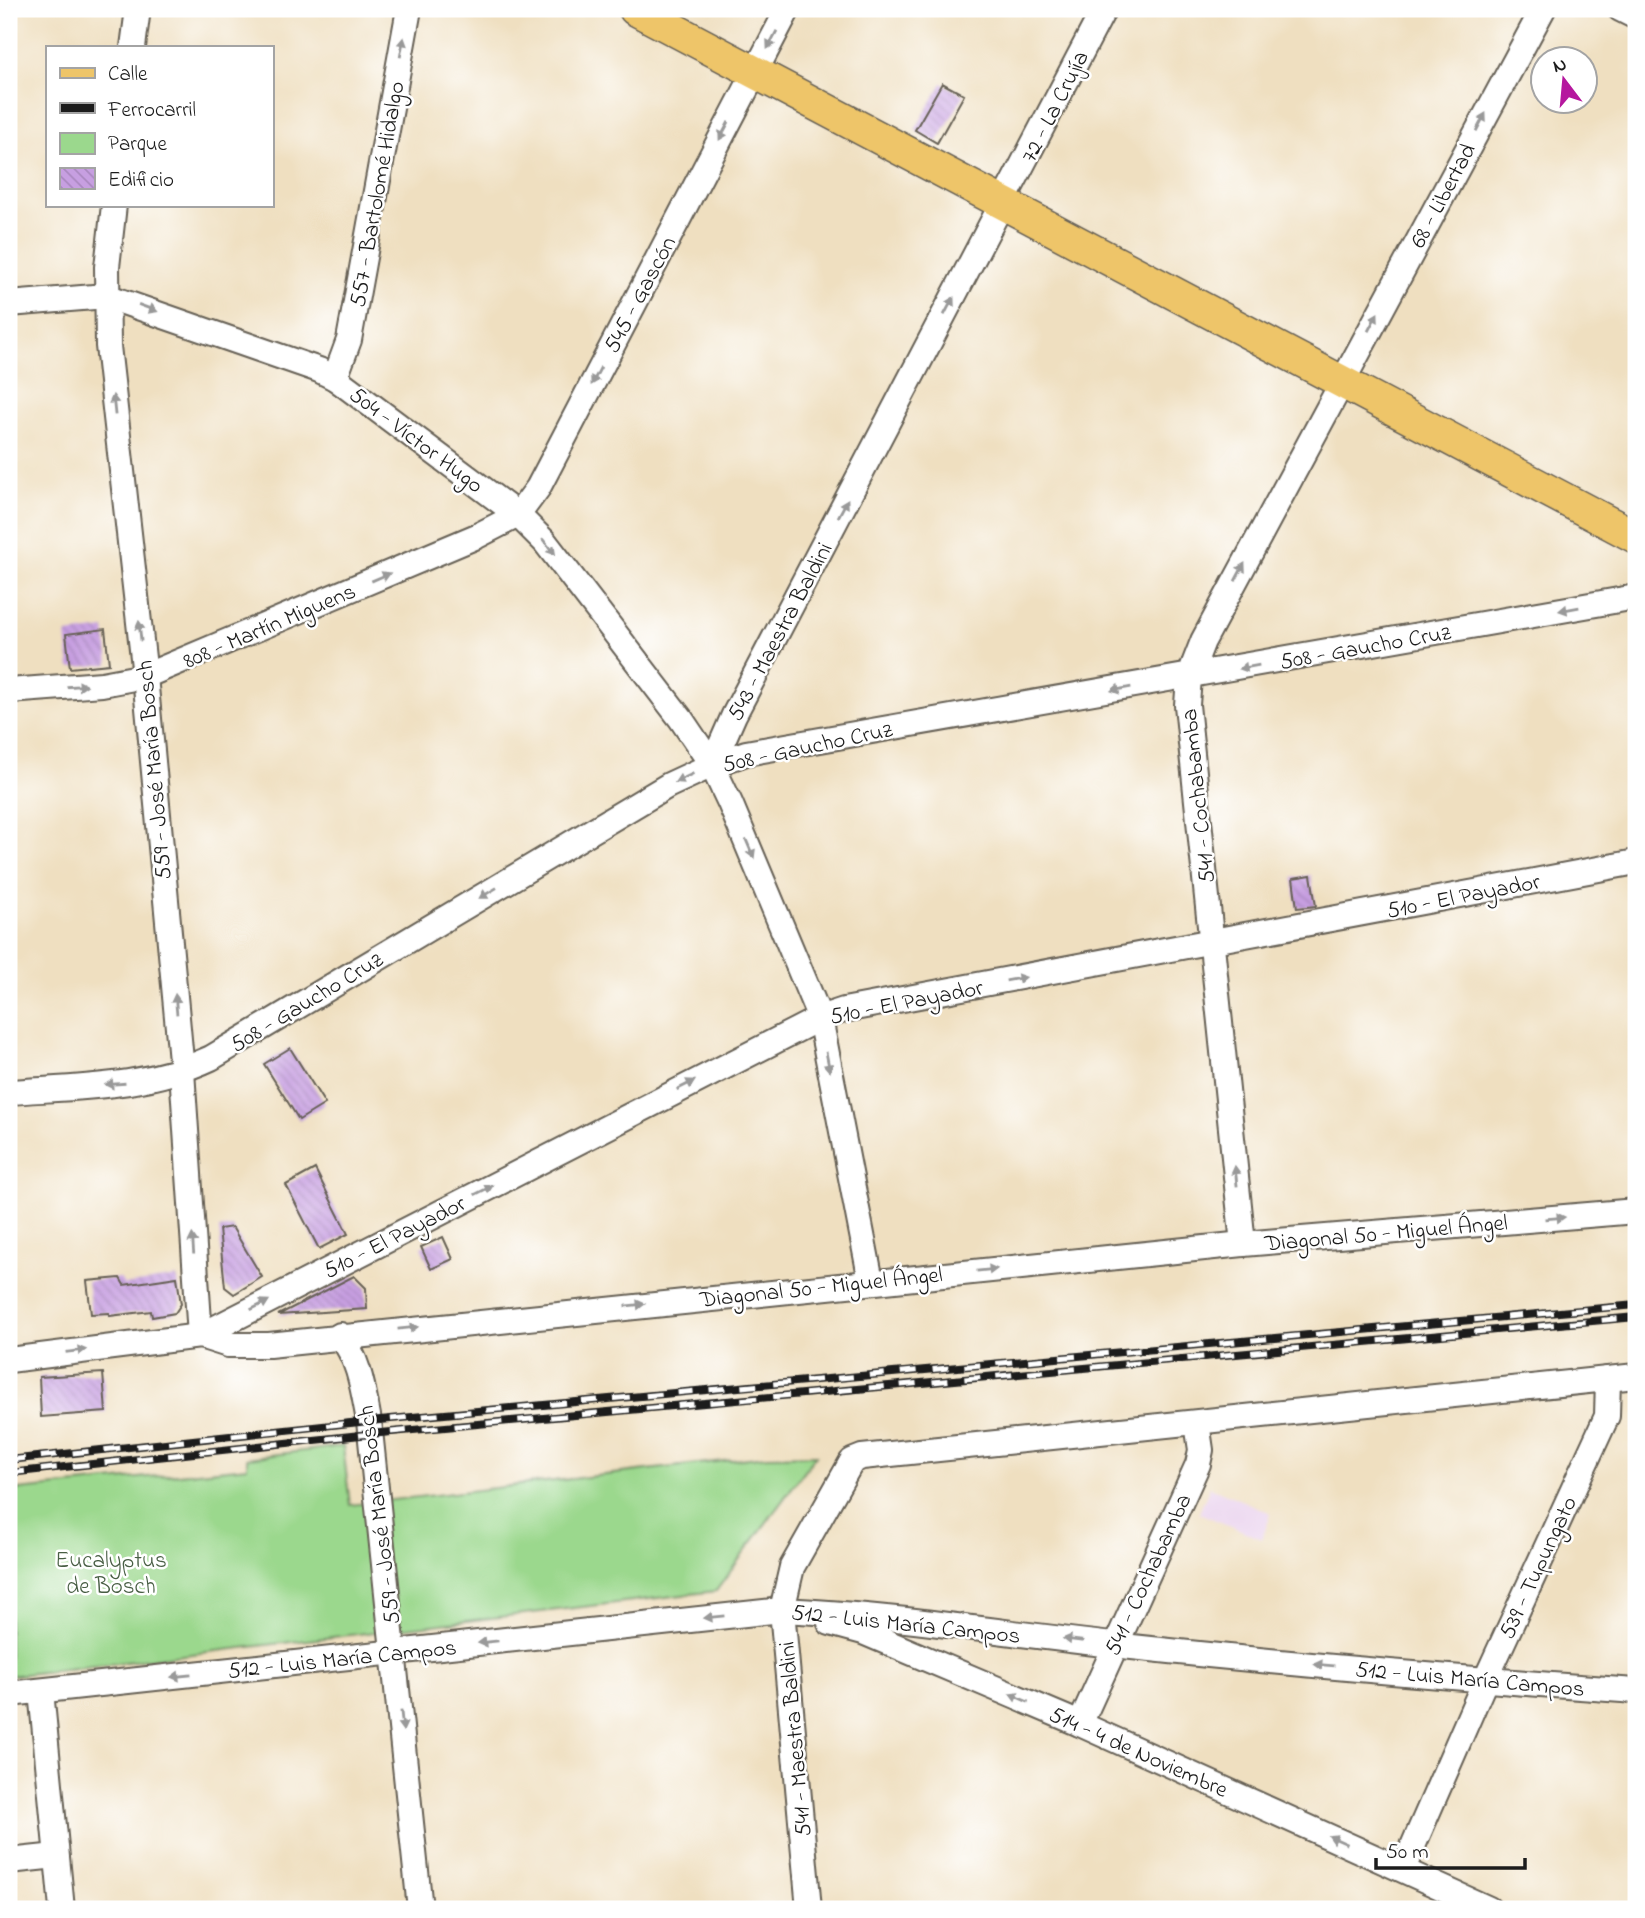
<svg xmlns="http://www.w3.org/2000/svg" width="1645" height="1918" font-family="'Indie Flower',sans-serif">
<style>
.built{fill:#e9d1ed}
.green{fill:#9bd88d;stroke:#5c7a54;stroke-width:2}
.building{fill:url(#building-back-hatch)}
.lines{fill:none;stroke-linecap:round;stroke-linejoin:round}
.minor-casing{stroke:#666055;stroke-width:28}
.major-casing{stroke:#666055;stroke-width:35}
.minor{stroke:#fff;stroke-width:24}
.major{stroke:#eec569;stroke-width:32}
.rail-casing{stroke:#1c1c1c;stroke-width:8}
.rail{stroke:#fff;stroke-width:5;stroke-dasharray:16;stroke-linecap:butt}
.oneway{fill:#999}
.labels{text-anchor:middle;stroke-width:5;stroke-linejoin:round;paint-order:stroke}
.street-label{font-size:23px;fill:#1c1c1c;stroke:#fff}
.park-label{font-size:23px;fill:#485e44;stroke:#fff}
</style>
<defs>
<pattern id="building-back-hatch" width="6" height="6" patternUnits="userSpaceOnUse" patternTransform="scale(1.75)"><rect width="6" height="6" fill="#c79fe1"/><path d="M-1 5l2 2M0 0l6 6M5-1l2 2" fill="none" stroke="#aa88c0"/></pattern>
</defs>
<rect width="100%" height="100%" fill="#fff"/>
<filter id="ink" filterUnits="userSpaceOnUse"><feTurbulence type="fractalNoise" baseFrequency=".0143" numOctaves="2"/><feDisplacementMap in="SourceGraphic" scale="14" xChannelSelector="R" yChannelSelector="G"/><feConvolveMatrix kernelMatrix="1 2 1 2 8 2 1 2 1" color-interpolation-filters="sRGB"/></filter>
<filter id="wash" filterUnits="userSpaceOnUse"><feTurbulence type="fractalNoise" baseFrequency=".00686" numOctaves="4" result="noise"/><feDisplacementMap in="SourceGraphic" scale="28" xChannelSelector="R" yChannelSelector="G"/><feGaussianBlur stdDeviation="1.57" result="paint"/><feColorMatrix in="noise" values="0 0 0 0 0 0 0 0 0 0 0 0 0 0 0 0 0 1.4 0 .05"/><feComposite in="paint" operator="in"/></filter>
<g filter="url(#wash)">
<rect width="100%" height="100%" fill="#efdfc0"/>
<polygon class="built" points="1210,1487 1271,1513 1262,1539 1199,1513"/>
<polygon class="green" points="343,1446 350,1505 766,1456 816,1455 716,1591 9,1676 9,1491 247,1467 247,1458"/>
<g id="blocks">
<g class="building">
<polygon points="942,83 964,95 937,143 915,130"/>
<polygon points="105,629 109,664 70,668 66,634"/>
<polygon points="1311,875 1316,906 1297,908 1293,878"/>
<polygon points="290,1048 325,1104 299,1120 264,1064"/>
<polygon points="315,1169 348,1234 319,1249 286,1185"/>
<polygon points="232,1227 262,1277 234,1294 225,1287 219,1229"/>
<polygon points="443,1237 453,1259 431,1269 421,1247"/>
<polygon points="354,1276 366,1288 367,1309 278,1315"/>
<polygon points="177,1277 181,1304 175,1313 152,1317 151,1311 109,1316 109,1313 91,1314 87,1281 120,1278 124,1285"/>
<polygon points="103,1373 106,1412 41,1417 39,1377"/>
</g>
</g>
</g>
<g filter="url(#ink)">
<use href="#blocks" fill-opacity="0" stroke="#666055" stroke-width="2"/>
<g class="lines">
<defs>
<g id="minor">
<polyline points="1620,9 1636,17"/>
<polyline points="133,47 138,9"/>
<polyline points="114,205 107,267 108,346 145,676 182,1071 200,1336"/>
<polyline points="9,304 106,296 319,370 335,378 518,515 545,542 681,719 712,765 730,803 820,1018 871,1281"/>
<polyline points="335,378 349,340 409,9"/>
<polyline points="9,691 102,684 145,676 477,536 518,515 538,488 788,9"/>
<polyline points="712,765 734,715 1104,9"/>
<path d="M9 1092C78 1087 147 1088 211 1058L669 785 712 765 746 753 1636 597"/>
<polyline points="1243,1244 1187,705 1189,677 1203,641 1543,9"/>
<path d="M340 1335C360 1361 363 1390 369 1421L420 1909"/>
<polyline points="200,1336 820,1018 844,1010 1636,862"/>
<polyline points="9,1360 200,1336 228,1345 269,1345 1243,1244 1636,1211"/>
<polyline points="830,1623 863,1632 1080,1724 1489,1909"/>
<polyline points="41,1691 62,1909"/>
<path d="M9 1694 782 1610C893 1615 1003 1633 1113 1645 1287 1664 1462 1679 1636 1691"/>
<polyline points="1080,1724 1198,1464 1201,1450 1197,1423"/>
<polyline points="9,1861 56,1856"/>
<polyline points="1403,1869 1485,1681 1607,1416 1608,1379"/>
<polyline points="809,1909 782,1610 792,1567 852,1461 862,1457 1636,1376"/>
</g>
<polyline id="major" points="635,9 1636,537"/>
</defs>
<use href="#minor" class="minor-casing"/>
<use href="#major" class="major-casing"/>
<use href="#minor" class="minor"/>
<use href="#major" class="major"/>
<defs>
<g id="rail">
<polyline points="9,1460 369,1421 1636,1305"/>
<polyline points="9,1473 370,1434 1636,1317"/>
</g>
</defs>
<use href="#rail" class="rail-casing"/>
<use href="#rail" class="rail"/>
</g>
<defs><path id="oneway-solid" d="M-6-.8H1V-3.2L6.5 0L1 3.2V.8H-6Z" transform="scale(1.75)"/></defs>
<g class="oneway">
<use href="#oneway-solid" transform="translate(772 40) rotate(118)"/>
<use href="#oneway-solid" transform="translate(402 47) rotate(-80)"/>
<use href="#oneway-solid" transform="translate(1481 122) rotate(-62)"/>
<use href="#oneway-solid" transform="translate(724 131) rotate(118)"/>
<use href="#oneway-solid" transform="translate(949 306) rotate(-62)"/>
<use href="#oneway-solid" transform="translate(148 308) rotate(20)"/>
<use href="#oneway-solid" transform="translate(1373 322) rotate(-62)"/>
<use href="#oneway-solid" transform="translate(596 376) rotate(118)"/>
<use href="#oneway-solid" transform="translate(114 405) rotate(-96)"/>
<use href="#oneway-solid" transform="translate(843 508) rotate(-62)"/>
<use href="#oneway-solid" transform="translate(549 547) rotate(51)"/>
<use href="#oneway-solid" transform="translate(1240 572) rotate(-62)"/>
<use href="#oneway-solid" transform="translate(381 577) rotate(-23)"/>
<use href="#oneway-solid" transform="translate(1569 609) rotate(170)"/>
<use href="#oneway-solid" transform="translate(140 631) rotate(-96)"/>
<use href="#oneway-solid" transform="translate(1249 667) rotate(170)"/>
<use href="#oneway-solid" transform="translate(77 686) rotate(-4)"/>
<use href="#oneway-solid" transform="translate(1121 689) rotate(170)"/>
<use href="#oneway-solid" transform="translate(684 778) rotate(154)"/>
<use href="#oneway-solid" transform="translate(750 849) rotate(67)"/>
<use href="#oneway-solid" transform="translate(488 893) rotate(149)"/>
<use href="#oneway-solid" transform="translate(1016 979) rotate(-10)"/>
<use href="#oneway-solid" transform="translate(176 1004) rotate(-95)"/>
<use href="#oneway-solid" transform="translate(828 1062) rotate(79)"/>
<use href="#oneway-solid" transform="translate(115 1084) rotate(176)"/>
<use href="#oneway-solid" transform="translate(686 1085) rotate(-27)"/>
<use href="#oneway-solid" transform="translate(1236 1176) rotate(-96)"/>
<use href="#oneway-solid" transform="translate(484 1190) rotate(-27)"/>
<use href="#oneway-solid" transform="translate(1555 1218) rotate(-5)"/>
<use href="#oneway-solid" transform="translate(193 1244) rotate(-94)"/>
<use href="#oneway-solid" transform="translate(987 1270) rotate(-6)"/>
<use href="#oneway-solid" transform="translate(260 1305) rotate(-27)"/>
<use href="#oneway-solid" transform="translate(635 1305) rotate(-6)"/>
<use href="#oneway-solid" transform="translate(408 1328) rotate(-6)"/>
<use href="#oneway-solid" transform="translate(76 1351) rotate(-7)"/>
<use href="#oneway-solid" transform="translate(714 1617) rotate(174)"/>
<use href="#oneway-solid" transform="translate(1073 1640) rotate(-173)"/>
<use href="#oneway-solid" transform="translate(488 1642) rotate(174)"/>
<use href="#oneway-solid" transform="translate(1324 1665) rotate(-175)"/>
<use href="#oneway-solid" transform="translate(181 1676) rotate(174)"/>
<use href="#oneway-solid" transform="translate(1019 1698) rotate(-157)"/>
<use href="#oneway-solid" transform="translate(402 1721) rotate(84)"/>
<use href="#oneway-solid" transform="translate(1338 1840) rotate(-156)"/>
</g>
</g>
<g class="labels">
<g class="street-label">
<text transform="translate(1054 106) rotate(-63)" y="8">72 - La Crujía</text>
<text transform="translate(376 194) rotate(-80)" y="8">557 - Bartolomé Hidalgo</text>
<text transform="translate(1442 195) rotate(-62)" y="8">68 - Libertad</text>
<text transform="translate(639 294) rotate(-62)" y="8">545 - Gascón</text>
<text transform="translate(417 439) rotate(37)" y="8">504 - Víctor Hugo</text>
<text transform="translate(269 625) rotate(-23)" y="8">808 - Martín Miguens</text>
<text transform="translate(779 631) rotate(-62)" y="8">543 - Maestra Baldini</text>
<text transform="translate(1365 646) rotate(-10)" y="8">508 - Gaucho Cruz</text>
<text transform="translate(807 746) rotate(-12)" y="8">508 - Gaucho Cruz</text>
<text transform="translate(153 770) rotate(-95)" y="8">559 - José María Bosch</text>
<text transform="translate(1197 796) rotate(-96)" y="8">541 - Cochabamba</text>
<text transform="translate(1463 895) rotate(-11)" y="8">510 - El Payador</text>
<text transform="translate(306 1001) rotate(-31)" y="8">508 - Gaucho Cruz</text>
<text transform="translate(906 1001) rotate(-11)" y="8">510 - El Payador</text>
<text transform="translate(1386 1232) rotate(-5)" y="8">Diagonal 50 - Miguel Ángel</text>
<text transform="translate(394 1236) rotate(-27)" y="8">510 - El Payador</text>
<text transform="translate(821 1286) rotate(-6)" y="8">Diagonal 50 - Miguel Ángel</text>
<text transform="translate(378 1515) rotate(-97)" y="8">559 - José María Bosch</text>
<text transform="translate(1537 1567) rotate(-65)" y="8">539 - Tupungato</text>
<text transform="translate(1147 1574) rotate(-65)" y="8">541 - Cochabamba</text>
<text transform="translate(906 1623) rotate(6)" y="8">512 - Luis María Campos</text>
<text transform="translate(342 1658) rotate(-6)" y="8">512 - Luis María Campos</text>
<text transform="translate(1470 1678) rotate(5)" y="8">512 - Luis María Campos</text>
<text transform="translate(794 1739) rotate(-95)" y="8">541 - Maestra Baldini</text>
<text transform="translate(1139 1751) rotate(24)" y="8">514 - 4 de Noviembre</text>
</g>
<g class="park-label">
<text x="111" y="1567">Eucalyptus<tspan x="111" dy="26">de Bosch</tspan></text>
</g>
</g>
<rect width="1645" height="1918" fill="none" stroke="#fff" stroke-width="35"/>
<rect x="46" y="46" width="228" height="161" fill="#ffffff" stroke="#a4a4a4" stroke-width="2"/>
<rect x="60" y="68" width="35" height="10" fill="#eec569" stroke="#a4a4a4" stroke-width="2"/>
<text x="108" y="80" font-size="21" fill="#1c1c1c">Calle</text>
<rect x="60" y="103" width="35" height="10" fill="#1c1c1c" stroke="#a4a4a4" stroke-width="2"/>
<text x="108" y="116" font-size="21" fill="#1c1c1c">Ferrocarril</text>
<rect x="60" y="133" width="35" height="21" fill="#9bd88d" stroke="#a4a4a4" stroke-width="2"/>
<text x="108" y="150" font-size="21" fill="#1c1c1c">Parque</text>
<rect x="60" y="168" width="35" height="21" fill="url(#building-back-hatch)" stroke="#a4a4a4" stroke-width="2"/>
<text x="108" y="186" font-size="21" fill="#1c1c1c">Edificio</text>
<g transform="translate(1564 80) rotate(344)"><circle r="33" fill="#ffffff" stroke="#a4a4a4" stroke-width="2"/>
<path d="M0-5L12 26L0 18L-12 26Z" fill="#b5179e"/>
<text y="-10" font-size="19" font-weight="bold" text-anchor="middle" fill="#1c1c1c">N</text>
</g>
<path d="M1376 1858v10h149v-10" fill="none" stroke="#1c1c1c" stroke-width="3.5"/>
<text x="1386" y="1858" font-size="21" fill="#1c1c1c" stroke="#ffffff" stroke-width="5" paint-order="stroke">50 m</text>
</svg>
